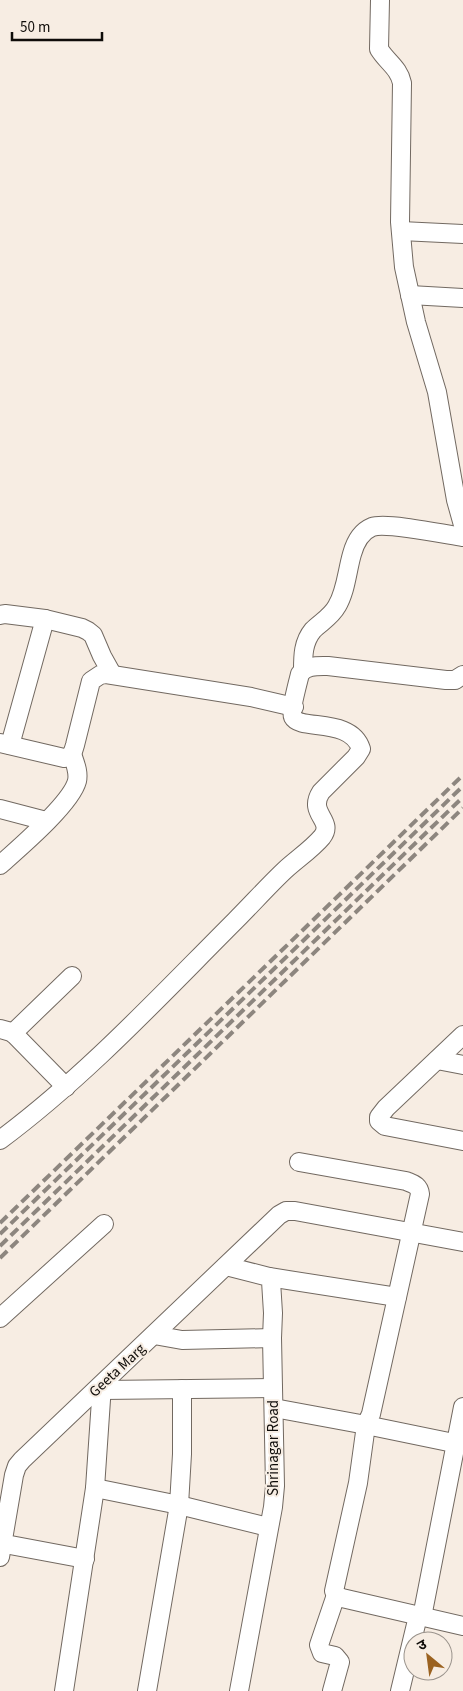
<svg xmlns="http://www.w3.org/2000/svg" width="463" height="1691" font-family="'Source Sans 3','Noto Sans Devanagari',sans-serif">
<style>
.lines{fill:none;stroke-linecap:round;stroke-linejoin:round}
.minor-casing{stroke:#726961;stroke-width:20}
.minor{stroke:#fff;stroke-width:18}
.rail{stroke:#8d867f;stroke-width:4;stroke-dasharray:10 5;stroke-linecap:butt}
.labels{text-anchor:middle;stroke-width:4;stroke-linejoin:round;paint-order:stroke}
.street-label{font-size:15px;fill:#0f0c09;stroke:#f7ede3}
</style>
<rect width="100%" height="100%" fill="#f7ede3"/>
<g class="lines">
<defs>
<g id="minor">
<path d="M380 0 379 49C387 62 399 68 402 83L400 222 404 267 416 322 437 392 456 500 463 525"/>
<polyline points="401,231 463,234"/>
<polyline points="410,295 463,298"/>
<polyline points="0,615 5,614 45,619 82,628 88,631 93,635 102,656 112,674"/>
<path d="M303 670C303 656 303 642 313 630 321 622 331 617 337 606 346 591 347 571 352 554 355 543 360 532 372 527 386 522 444 534 463 537"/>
<path d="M0 743 64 758C72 757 73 752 75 745L91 681 100 675 106 674 251 697 294 707"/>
<polyline points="10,745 45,619"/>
<polyline points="0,809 46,821"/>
<path d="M0 865C19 848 71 804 77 781 79 772 75 763 72 754"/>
<polyline points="0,1029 11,1032 15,1035 66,1087"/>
<polyline points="13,1033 72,976"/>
<polyline points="463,1035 386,1108 379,1117 379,1121 385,1126 463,1141"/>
<polyline points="437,1060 463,1065"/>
<path d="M0 1140C86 1076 159 997 235 921 252 904 268 886 285 870 297 859 312 849 322 837 335 820 307 814 321 792L356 757 361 749C351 717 300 731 293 717 290 711 298 682 300 674 306 665 317 666 328 666L446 680H455L463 675"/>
<polyline points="226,1266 269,1277 271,1281 273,1313 272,1338 275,1486 273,1507 239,1691"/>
<polyline points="269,1277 397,1297"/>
<polyline points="0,1318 104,1224"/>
<polyline points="154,1335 182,1340 272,1338"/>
<polyline points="102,1390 273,1388"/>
<path d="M274 1408 366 1425 371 1414 420 1194C419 1185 413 1184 406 1181L299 1162"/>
<polyline points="463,1445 366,1425 358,1483 334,1591 336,1595 342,1598 463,1626"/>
<polyline points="95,1488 179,1505 268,1527"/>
<polyline points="0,1543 85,1559"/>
<polyline points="0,1557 14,1475 17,1466 22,1460 279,1215 286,1211 295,1211 463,1242"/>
<polyline points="422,1617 463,1407"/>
<polyline points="64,1691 95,1488 102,1385"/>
<polyline points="147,1691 179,1505 182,1454 182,1389"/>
<polyline points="332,1691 340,1662 335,1656 322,1653 319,1645 336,1595"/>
<polyline points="400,1691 418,1616"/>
</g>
</defs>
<use href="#minor" class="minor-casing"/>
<use href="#minor" class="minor"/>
<g class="rail">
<polyline points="0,1223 463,775"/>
<polyline points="0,1234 463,786"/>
<polyline points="0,1246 463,797"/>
<polyline points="0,1258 463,808"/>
</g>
</g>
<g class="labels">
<g class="street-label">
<text transform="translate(117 1370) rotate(-43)" y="5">Geeta Marg</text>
<text transform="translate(273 1448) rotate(-90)" y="5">Shrinagar Road</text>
</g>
</g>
<g transform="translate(428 1656) rotate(331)"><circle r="24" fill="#f7ede3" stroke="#9a938c"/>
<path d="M0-4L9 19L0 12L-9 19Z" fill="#9b6220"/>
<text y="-8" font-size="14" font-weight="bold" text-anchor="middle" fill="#0f0c09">उ</text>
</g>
<path d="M12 32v8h90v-8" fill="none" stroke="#0f0c09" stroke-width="2.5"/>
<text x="20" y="32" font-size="15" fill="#0f0c09" stroke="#f7ede3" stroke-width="4" paint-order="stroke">50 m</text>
</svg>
